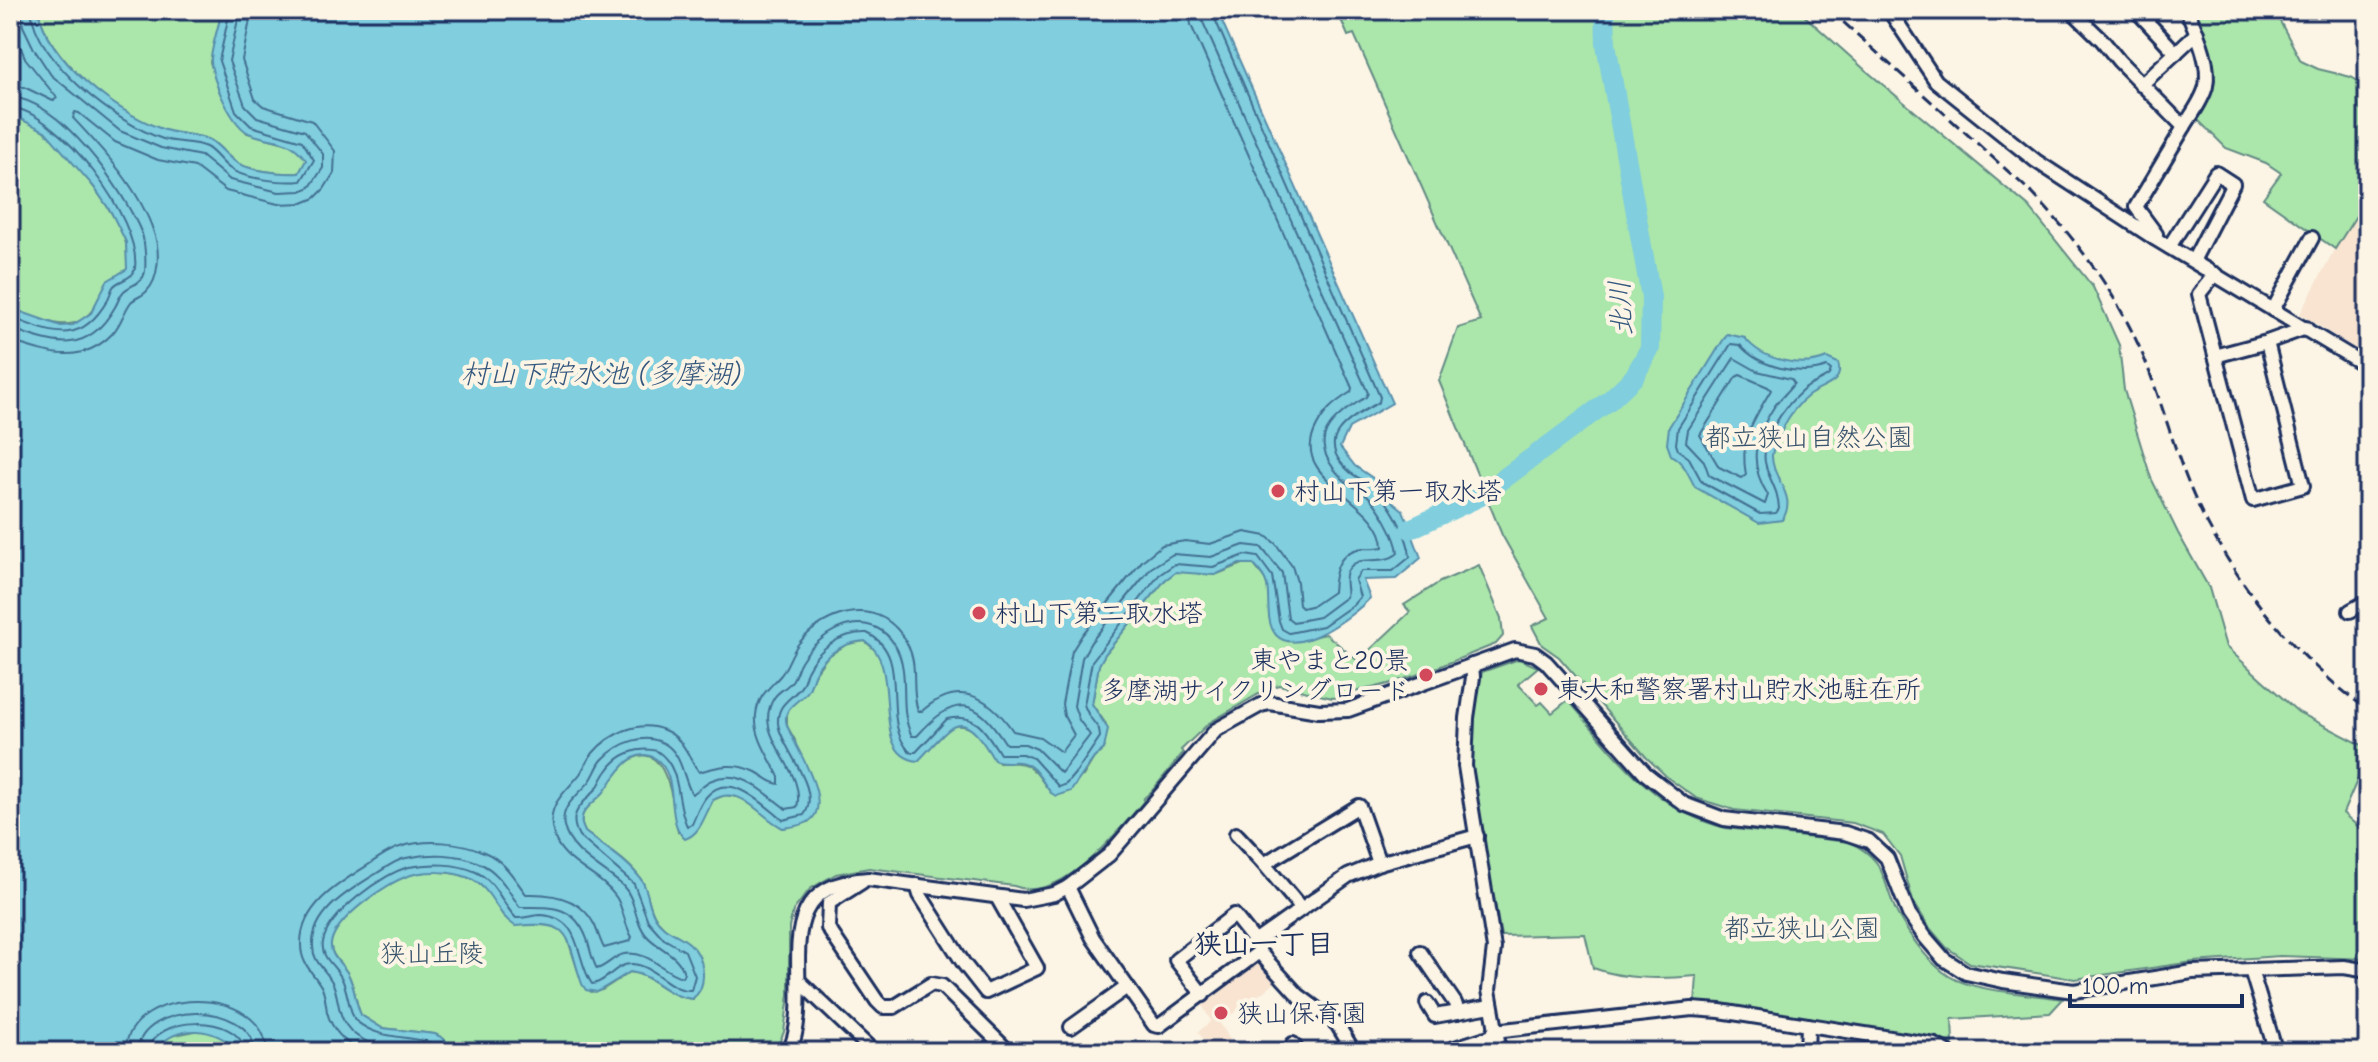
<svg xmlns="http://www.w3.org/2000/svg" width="2378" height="1062" font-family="'Comic Neue','Klee One',sans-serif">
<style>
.built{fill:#f8e4d1}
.green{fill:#abe6ab;stroke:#638a84;stroke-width:2}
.water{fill:#80cede;stroke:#588eab;stroke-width:2}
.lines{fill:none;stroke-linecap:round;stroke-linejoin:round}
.shore{stroke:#436f91;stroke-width:2}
.river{stroke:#80cede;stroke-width:20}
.minor-casing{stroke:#1b2f5e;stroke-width:18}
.minor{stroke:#fcf5e5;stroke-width:12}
.rail{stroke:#1b2f5e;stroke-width:3;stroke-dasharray:12 6;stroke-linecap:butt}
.poi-dot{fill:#d1495b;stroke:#fcf5e5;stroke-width:3}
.labels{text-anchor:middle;stroke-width:8;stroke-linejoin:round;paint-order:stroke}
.park-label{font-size:26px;fill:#38546d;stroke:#fcf5e5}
.poi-label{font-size:26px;fill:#1b2f5e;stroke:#fcf5e5;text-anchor:start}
.water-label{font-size:28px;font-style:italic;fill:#34577e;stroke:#fcf5e5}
.neighbourhood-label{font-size:28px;font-weight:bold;fill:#1b2f5e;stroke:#fcf5e5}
</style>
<rect width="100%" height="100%" fill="#fcf5e5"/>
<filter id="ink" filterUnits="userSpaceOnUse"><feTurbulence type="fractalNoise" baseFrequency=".0125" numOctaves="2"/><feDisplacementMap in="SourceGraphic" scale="16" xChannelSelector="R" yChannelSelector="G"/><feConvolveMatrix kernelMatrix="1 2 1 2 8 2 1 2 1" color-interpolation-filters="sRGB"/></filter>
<g filter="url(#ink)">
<g class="built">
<polygon points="2368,204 2368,357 2300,314 2353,214"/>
<polygon points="1255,964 1261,965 1275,983 1220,1023 1234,1046 1225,1052 1212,1052 1198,1032 1211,1021 1202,1005"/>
</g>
<g class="green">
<path d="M38 10H222L210 62 221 95 247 133 296 146 307 160 299 173C282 174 246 171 233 160 225 154 219 145 210 140 197 133 177 135 162 130 115 112 49 61 38 10Z"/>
<polygon points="1337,10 1798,10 1863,68 2029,207 2093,287 2119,345 2124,390 2151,478 2178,533 2209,588 2226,647 2298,712 2368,748 2368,755 2343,813 2368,836 2368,959 2280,956 2193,962 2075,979 1970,963 1946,947 1929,927 1913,901 1900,856 1883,834 1853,823 1734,810 1696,798 1668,778 1647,758 1559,657 1542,645 1532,626 1549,618 1502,535 1439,381 1458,328 1481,321 1354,34 1348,36"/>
<polygon points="2192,10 2274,10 2301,61 2318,69 2351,77 2368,87 2368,197 2335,249 2263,198 2281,173 2266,163 2226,148 2195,117 2212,71"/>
<path d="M10 114C21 119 34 123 44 131 67 149 119 215 126 244 127 251 127 261 127 269 105 282 107 285 95 306 75 340 38 318 10 308Z"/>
<path d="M1248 562 1253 564 1265 579 1268 588 1271 624 1289 641 1326 634 1358 661 1410 612 1404 605 1440 582 1479 565 1501 618 1503 636 1496 644C1452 661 1409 681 1363 690 1352 692 1343 697 1332 698L1279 685 1269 688 1209 723 1181 750 1183 753 1152 791 1144 798 1143 802C1117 833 1060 905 1014 886L869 868 836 874 810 889 793 911 789 927V995L784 1032 775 1052H455L443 1038 435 1034 382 1028 361 1015C355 1002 355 987 348 974 343 964 329 955 331 943 334 918 384 885 407 876 425 869 456 871 473 880 489 888 495 903 504 917L551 925 561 930 567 937 578 971 591 992 602 990 630 972C653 975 669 998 693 999L703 975C693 933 679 947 658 921 648 909 649 893 642 881 630 861 603 846 585 832 582 826 580 820 583 814 588 805 598 799 604 791 610 784 612 776 618 770 665 723 673 802 678 832L707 812 713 800 725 795 742 798 783 828 808 822 795 740 787 726V714L789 708 809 689 814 675 827 657 847 644 865 641 877 652 886 672 934 744 951 726C977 722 986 744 999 763 1026 762 1030 762 1045 785L1083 776 1094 758 1104 749 1106 724 1092 704 1099 664 1105 654 1165 580 1176 571 1215 575Z"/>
<path d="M1519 659 1538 667 1518 684 1538 705 1542 702 1552 713 1568 700C1615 753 1653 811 1726 828L1849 842C1889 860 1881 882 1898 915 1910 936 1929 963 1949 976 1974 992 2033 994 2063 999L2050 1013 1952 1019 1953 1043 1712 1005 1695 1004 1697 976C1662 979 1626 980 1593 968L1585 934 1501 936 1470 766 1472 725 1482 672Z"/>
<path d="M200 1030C218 1032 228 1039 239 1052H154L170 1036Z"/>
</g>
<g class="water">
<path d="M10 10H38C49 62 115 111 162 129 177 135 197 133 210 140 219 145 225 154 233 160 246 171 282 174 299 173L306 160C289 137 277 143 251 134 233 128 210 78 211 59 212 44 219 26 222 10H1217L1392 403 1349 428 1340 447 1355 466 1383 485 1392 501 1403 510 1421 558 1396 579 1363 580 1370 598C1354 615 1298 658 1276 635 1265 622 1270 600 1267 585 1265 577 1259 570 1253 564H1239L1215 575 1176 572 1165 580 1105 654 1099 665 1092 704 1108 729 1104 749 1094 758 1071 791 1056 796 1051 793C1042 782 1035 763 1019 762 1010 761 1003 764 994 760 961 703 953 725 918 761 867 756 905 665 865 641 844 642 824 655 815 673 812 679 811 686 808 691 800 702 781 707 787 725 793 745 837 805 808 822 801 826 791 827 783 828 760 818 741 783 713 800 705 814 701 834 685 839 664 821 681 777 656 759 632 743 614 779 604 792 598 799 587 806 583 814 580 821 582 826 585 832 603 846 630 862 642 881 649 892 648 906 655 917 663 931 677 933 689 943 705 956 709 987 692 999 666 997 655 975 630 972L597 992 586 990 582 984C565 935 575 920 515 926 495 914 493 888 469 878 453 871 425 870 408 876 386 883 335 919 331 943 329 956 343 964 348 974 355 987 355 1002 361 1015L382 1028 435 1034 443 1038 455 1052H239C217 1026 175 1022 154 1052H10V308L61 326 73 325 91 313 107 281 127 269 126 242 111 212 94 187 45 131 10 114Z"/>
<path d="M1727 334 1745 338C1762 360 1801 369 1827 358L1838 363C1845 384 1821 386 1808 396 1798 404 1790 414 1784 426 1780 434 1773 446 1772 455 1771 479 1799 496 1782 520L1759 523 1695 487C1687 472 1685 464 1671 455L1667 444 1669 427Z"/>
</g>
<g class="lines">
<g class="shore">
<polyline points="21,10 23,26 34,49 51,75 120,131 161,148 201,156 230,180 279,192 301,191 310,187 323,168 323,154 305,131 257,117 245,105 229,61 240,10"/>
<path d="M31 10C35 61 117 124 163 139 176 143 194 141 206 147 214 151 221 162 229 168 243 179 284 183 301 181L314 160 302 141 251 126 236 111 219 61 230 10"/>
<polyline points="10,21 25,58 57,98 53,101 24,87 10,85"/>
<path d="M10 97C61 100 124 190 142 234 145 244 146 261 145 271 143 284 132 284 124 291 120 295 118 302 115 307 87 356 55 345 10 328"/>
<path d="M10 107C59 112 141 219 135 268 133 280 119 279 113 287 111 291 110 295 108 299 81 347 54 334 10 317"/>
<path d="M10 341C47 353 81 366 112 334 121 325 124 311 131 302 135 298 142 296 146 292 160 279 160 250 154 233 140 189 104 151 73 118L75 112 79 113 115 142 158 160 195 167 226 191 278 204 303 203 315 198 324 189 334 173 335 151 312 121 263 106 255 99 242 60 252 10"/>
<path d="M1731 344 1740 345C1759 367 1800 377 1827 367L1831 370 1829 375C1821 381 1810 384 1802 391 1785 406 1761 438 1765 462 1769 482 1778 487 1779 509L1776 513 1760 514 1702 482 1689 458 1678 450 1676 444 1678 428Z"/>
<path d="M1734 358 1757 371 1791 379 1794 383C1789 391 1780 398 1774 407 1754 438 1748 464 1768 495L1765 504 1709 475 1704 461 1686 442 1688 430Z"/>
<path d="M1740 375 1768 387 1771 390C1754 419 1739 439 1746 475L1742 478 1719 467 1700 435 1736 377Z"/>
<path d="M125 1052C128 985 264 983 267 1052"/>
<path d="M137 1052C141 1001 251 999 255 1052"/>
<path d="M148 1052C152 1015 240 1012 245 1052"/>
<path d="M362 1052C345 1043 332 1031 327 1012 326 1004 325 995 322 988 314 973 301 965 301 945 300 906 339 883 368 865 378 858 389 850 400 847 425 839 460 841 484 852 505 861 513 877 526 894 552 893 581 898 594 924 598 932 600 941 604 948L630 941 632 937C624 924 623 907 616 897 599 872 560 864 553 832 546 804 565 793 580 774 585 767 587 759 593 753 609 734 639 719 664 730 684 738 688 757 699 772 719 766 736 762 756 772 764 776 770 783 779 784V777C770 758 754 737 756 715 758 695 769 689 781 675 788 666 791 653 799 643 825 612 874 596 902 635 922 664 909 684 918 711H922C959 679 989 696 1013 731L1040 737 1061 752 1074 735 1064 716 1062 704 1072 651 1082 635 1142 561 1162 545 1185 541 1210 544 1245 532 1266 536 1276 544 1292 566 1297 582 1299 605 1302 608 1314 605 1333 592C1334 572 1338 551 1363 548 1370 548 1376 549 1383 547 1383 501 1292 482 1314 432 1323 412 1332 404 1351 392L1352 388 1191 25 1189 10"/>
<path d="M431 1052C404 1047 363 1051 346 1025 337 1012 339 997 333 984 327 970 313 963 313 947 311 912 349 891 374 875 384 869 395 860 406 858 429 853 458 853 479 863 500 872 507 890 520 907 550 907 574 904 587 939 590 949 592 960 597 969 607 966 614 956 624 954 649 950 662 972 682 977L684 973C678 953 659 950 646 935 634 921 636 899 623 886 605 869 569 853 564 826 560 805 578 796 590 781 595 774 597 766 602 760 618 743 647 730 668 746 683 758 683 779 692 794 699 791 703 783 712 780 741 768 764 792 786 809L797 807C807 769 750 736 774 698 778 691 787 688 792 681 795 677 797 670 799 665 806 651 816 643 828 634 863 611 898 629 903 670 906 693 901 715 912 736H917C955 694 975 696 1006 744H1025L1037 749 1061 773 1090 735 1079 720 1074 706 1082 658 1091 642 1151 568 1173 554 1211 557 1244 545 1261 547 1282 573 1288 618 1293 622 1319 617 1346 597C1348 589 1343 581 1347 572 1357 551 1381 568 1398 553 1397 537 1379 506 1367 495 1359 489 1348 485 1341 477 1305 439 1330 419 1366 397L1368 393 1202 20 1201 10"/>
<path d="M444 1052C425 1030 384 1046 355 1020 348 1007 348 992 342 979 336 966 320 958 323 942 328 914 383 873 409 867 429 863 457 863 476 872 497 882 501 903 516 918 525 918 534 915 542 915 583 918 575 959 592 984 608 982 615 963 632 964 655 965 668 991 691 990L695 976 685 951 664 939 648 921 634 884 579 836C566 813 583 804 597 788 601 782 603 776 607 771 618 754 638 746 657 751 683 768 675 802 687 826L692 824C696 815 700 803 707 796 730 769 765 806 783 820L804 815C823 789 780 747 778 723 777 704 790 700 800 688 804 683 805 676 807 671 818 648 842 632 867 633 914 656 878 720 910 752H916L947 719C977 712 986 732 1000 754H1022L1033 758 1059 787 1066 784 1077 771 1100 737 1099 729 1089 716 1084 705 1092 661 1159 575 1175 564 1213 567 1245 555 1258 557 1272 576 1279 621 1282 629 1289 633 1323 626 1353 605 1360 597 1355 580 1361 571H1393L1410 557C1409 537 1391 505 1377 491 1371 483 1359 479 1351 473 1311 439 1349 419 1379 402L1380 397 1211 10"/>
</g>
<polyline class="river" points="1410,529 1479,497 1610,400 1634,377 1650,348 1651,297 1606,44 1605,10"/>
<defs>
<g id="minor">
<polyline points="1889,10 1936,81 2036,161 2154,238 2368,367"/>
<polyline points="2071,10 2102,40 2119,61 2184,127 2136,207 2156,234 2154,238"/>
<polyline points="2136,10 2176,53"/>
<polyline points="2141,85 2197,33"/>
<path d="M2184 127C2191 115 2203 100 2206 86 2211 62 2196 32 2187 10"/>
<polyline points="2169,247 2216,173 2233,184 2193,261"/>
<polyline points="2215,274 2199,294 2253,500 2303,486 2267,342"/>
<polyline points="2273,310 2312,238"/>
<polyline points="2215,356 2267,342 2306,328"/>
<polyline points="2350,611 2368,601"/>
<polyline points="1472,665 1473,677 1467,718 1465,766 1494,948 1489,990 1500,1052"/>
<polyline points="1236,834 1264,864 1301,908"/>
<polyline points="1264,864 1359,806 1379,863"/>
<polyline points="862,882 829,903 828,928 877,1001 883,1007 894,1007 931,984 942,986 1009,1052"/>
<polyline points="917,885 920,895 964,964 986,992 1037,968 997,897"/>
<polyline points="1068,887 1093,938 1154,1025 1159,1026 1259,952"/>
<polyline points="1420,952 1455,1003 1458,1012"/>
<polyline points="2251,970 2276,1052"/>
<polyline points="799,981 874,1052"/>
<polyline points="1203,995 1176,960 1234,915 1257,944"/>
<polyline points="1427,1003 1435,1016 1491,1006"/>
<polyline points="1071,1027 1127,987"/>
<polyline points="1494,1031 1692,1009 1720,1011 1935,1045 1948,1052"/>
<polyline points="1293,1044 1298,1052"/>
<path d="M789 1052C819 988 758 886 868 879L1023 900 1054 894 1068 887 1109 855 1216 730 1261 705 1270 703 1319 711 1348 710 1515 650 1535 654 1546 662 1646 774 1684 804 1724 819 1845 833 1869 841 1887 858 1909 914 1925 937 1944 959 1966 973 2003 981 2074 991 2192 972 2344 967 2368 971"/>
<polyline points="1354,1052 1337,1024 1298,995 1259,952 1259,939 1348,876 1379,863 1477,836"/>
<polyline points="1442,1052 1495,1035"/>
<polyline points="1807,1052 1808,1025"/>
</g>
</defs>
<use href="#minor" class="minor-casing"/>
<use href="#minor" class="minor"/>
<path class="rail" d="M1830 10 2032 193C2078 241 2118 295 2144 358 2163 404 2175 455 2196 501 2235 584 2293 656 2368 710"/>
</g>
</g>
<g class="poi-dot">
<circle cx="1278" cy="491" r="8"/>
<circle cx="979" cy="613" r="8"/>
<circle cx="1426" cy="675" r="8"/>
<circle cx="1541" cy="689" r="8"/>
<circle cx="1221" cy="1013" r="8"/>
</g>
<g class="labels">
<g class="park-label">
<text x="1809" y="446">都立狭山自然公園</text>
<text x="1802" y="937">都立狭山公園</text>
<text x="432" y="962">狭山丘陵</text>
</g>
<g class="poi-label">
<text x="1294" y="500">村山下第一取水塔</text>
<text x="995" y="622">村山下第二取水塔</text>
<text x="1410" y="669" text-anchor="end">東やまと20景<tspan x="1410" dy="30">多摩湖サイクリングロード</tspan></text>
<text x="1557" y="698">東大和警察署村山貯水池駐在所</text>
<text x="1237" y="1022">狭山保育園</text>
</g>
<g class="water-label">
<text transform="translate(1620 308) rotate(-93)" y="10">北川</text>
<text x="601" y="383">村山下貯水池 (多摩湖)</text>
</g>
<g class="neighbourhood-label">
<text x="1264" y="953">狭山一丁目</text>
</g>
</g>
<rect width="2378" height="1062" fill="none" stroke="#fcf5e5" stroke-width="40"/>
<rect x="20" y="20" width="2338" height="1022" fill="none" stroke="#1b2f5e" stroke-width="3" filter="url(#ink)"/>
<path d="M2070 994v12h172v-12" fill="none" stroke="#1b2f5e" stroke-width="4"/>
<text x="2082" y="994" font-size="24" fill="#1b2f5e" stroke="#fcf5e5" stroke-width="6" paint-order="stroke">100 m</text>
</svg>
